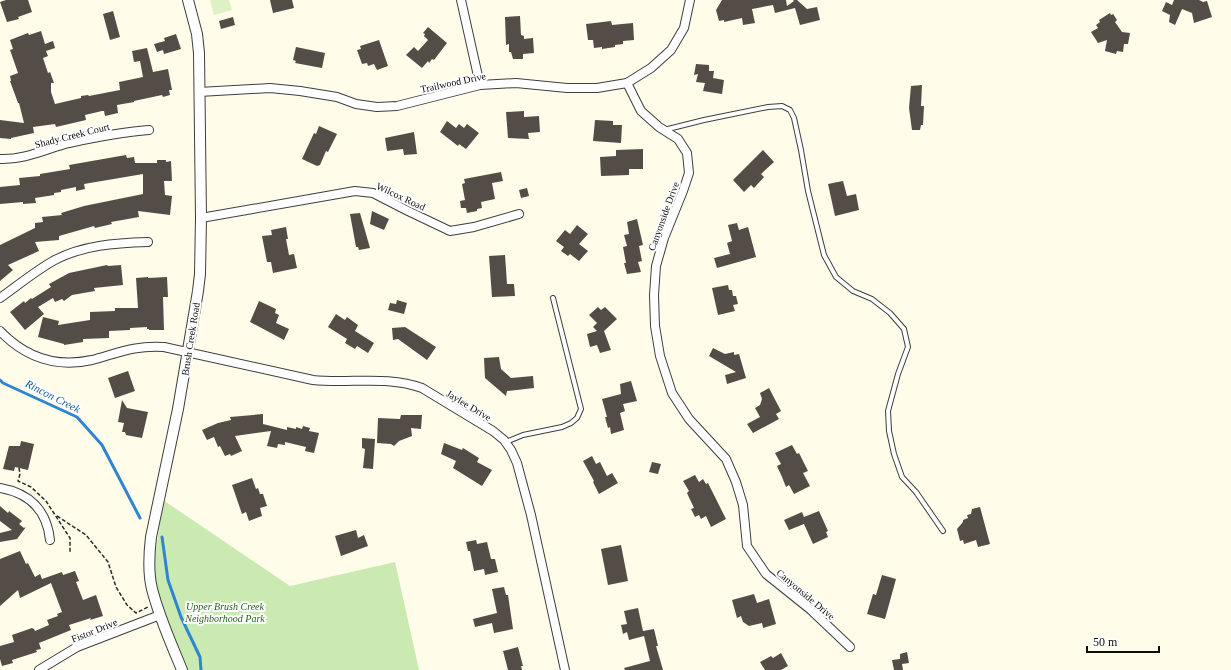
<svg xmlns="http://www.w3.org/2000/svg" width="1231" height="670" font-family="'Times New Roman',serif">
<style>
.green{fill:#cbeab1}
.pitch{fill:#def1c4}
.lines{fill:none;stroke-linecap:round;stroke-linejoin:round}
.stream{stroke:#2f85d2;stroke-width:3}
.building{fill:#544d47}
.service-casing{stroke:#3e3e3e;stroke-width:6}
.minor-casing{stroke:#3e3e3e;stroke-width:10}
.tertiary-casing{stroke:#3e3e3e;stroke-width:12}
.path{stroke:#2d2d2d;stroke-width:1.5;stroke-dasharray:4 2;stroke-linecap:butt}
.service{stroke:#fff;stroke-width:4}
.minor{stroke:#fff;stroke-width:8}
.tertiary{stroke:#fff;stroke-width:10}
.labels{text-anchor:middle;stroke-width:4;stroke-linejoin:round;paint-order:stroke}
.street-label{font-size:10px;fill:#0b0b0b;stroke:#fff}
.park-label{font-size:10px;font-style:italic;fill:#23641a;stroke:#fff}
.water-label{font-size:11px;font-style:italic;fill:#1057a0;stroke:#fff}
</style>
<rect width="100%" height="100%" fill="#fffce9"/>
<polygon class="green" points="163,500 290,586 395,562 419,670 187,670 155,592 153,571"/>
<polygon class="pitch" points="210,0 229,0 232,10 214,15"/>
<g class="lines">
<g class="stream">
<polyline points="0,380 3,383 77,417 102,445 140,518"/>
<polyline points="162,537 168,580 181,617 200,657 201,670"/>
</g>
</g>
<g class="building">
<polygon points="6,0 28,0 32,12 18,17 19,19 7,22 0,2"/>
<polygon points="270,0 292,0 294,8 273,13"/>
<polygon points="722,0 786,0 787,6 794,1 793,0 797,0 807,9 817,7 820,20 800,25 795,8 775,13 773,5 752,9 755,23 743,25 742,18 724,22 724,20 719,21 716,10"/>
<polygon points="1174,0 1199,0 1203,2 1207,1 1212,17 1194,23 1192,13 1182,9 1175,25 1169,22 1170,15 1162,11 1166,2 1172,5"/>
<polygon points="113,11 120,37 110,40 103,14"/>
<polygon points="1110,13 1111,15 1113,14 1117,20 1115,22 1122,32 1130,33 1128,44 1124,44 1123,52 1117,51 1116,54 1105,51 1107,40 1098,43 1091,32 1098,28 1096,25 1100,22 1099,20"/>
<polygon points="520,16 521,35 524,36 524,39 533,38 534,53 523,54 523,59 513,59 511,52 509,52 509,44 506,45 505,17"/>
<polygon points="233,17 235,25 221,29 219,21"/>
<polygon points="611,21 612,25 633,23 634,40 623,41 623,44 615,45 615,47 602,49 602,47 594,48 593,40 588,40 586,24"/>
<polygon points="428,27 447,43 434,60 432,59 429,63 428,61 422,68 406,55 414,47 418,51 428,40 424,36 425,34 423,33"/>
<polygon points="41,31 45,44 53,41 55,48 46,51 48,56 43,58 48,73 50,72 54,83 51,83 51,92 55,104 81,98 81,96 88,95 89,96 120,90 119,82 143,77 140,61 134,62 132,51 147,48 153,72 168,69 172,90 169,90 170,95 163,97 162,95 134,101 134,102 117,105 118,113 105,116 104,111 102,111 85,115 86,120 56,127 55,124 33,127 34,133 11,138 11,139 0,138 0,120 24,123 19,103 18,103 10,81 11,81 10,76 18,73 10,50 13,49 10,40 28,33 29,35"/>
<polygon points="176,34 181,49 164,54 163,50 157,52 154,44 165,41 164,38"/>
<polygon points="379,40 388,66 377,70 374,64 368,66 367,63 362,64 357,50 361,49 360,46"/>
<polygon points="296,47 325,53 322,68 295,63 296,61 293,60"/>
<polygon points="696,64 709,65 709,71 714,71 713,78 724,80 722,94 703,91 705,83 696,82 698,74 694,75"/>
<polygon points="922,85 921,106 924,106 923,125 921,125 920,130 912,130 909,108 911,86"/>
<polygon points="524,111 524,117 539,116 540,132 528,133 529,139 508,138 506,112"/>
<polygon points="595,120 613,121 613,125 622,125 621,143 593,141"/>
<polygon points="447,121 456,128 459,124 464,128 467,124 479,133 466,149 459,144 458,146 440,132"/>
<polygon points="319,126 337,134 328,152 326,151 320,165 317,166 302,159 314,133 316,134"/>
<polygon points="414,132 417,154 404,155 403,149 387,151 385,138"/>
<polygon points="643,149 643,169 629,169 629,175 601,176 600,157 616,156 616,150"/>
<polygon points="763,150 774,162 761,174 764,177 754,188 751,185 744,192 733,180"/>
<polygon points="126,155 127,158 134,157 135,163 157,163 157,160 166,160 166,162 171,161 172,181 164,181 165,195 172,196 170,215 138,211 139,217 111,222 112,224 95,228 94,226 59,236 59,240 35,242 39,251 8,265 13,270 0,281 0,245 35,228 35,223 43,222 42,217 62,215 61,213 84,206 143,194 143,174 84,184 85,189 76,191 76,187 61,190 61,192 54,193 54,195 35,198 36,203 23,204 23,202 0,204 0,187 20,185 19,178 40,176 40,174 70,169 69,165"/>
<polygon points="501,172 503,181 492,183 495,199 481,202 482,208 477,209 477,211 467,213 466,208 461,208 460,201 465,200 462,184 465,183 464,179"/>
<polygon points="843,181 847,196 856,194 859,210 835,216 828,184"/>
<polygon points="527,188 529,196 521,198 519,190"/>
<polygon points="372,211 389,219 384,230 370,224"/>
<polygon points="360,213 370,248 359,250 358,247 356,247 350,214"/>
<polygon points="637,219 643,245 639,246 642,261 638,262 641,272 627,274 624,263 626,263 623,247 627,246 624,235 629,234 627,222"/>
<polygon points="737,223 739,230 748,227 756,257 717,268 714,258 730,254 727,243 732,241 728,225"/>
<polygon points="577,225 588,234 579,244 588,251 579,261 570,254 568,256 561,251 564,247 556,241 565,230 570,234"/>
<polygon points="286,227 288,239 286,239 289,255 294,254 297,268 273,273 271,262 267,262 262,236 272,235 271,230"/>
<polygon points="505,255 507,284 514,284 515,296 492,297 489,256"/>
<polygon points="107,265 108,266 121,265 123,285 94,288 95,291 72,295 64,301 62,299 55,302 53,298 38,307 44,314 25,330 10,312 24,301 25,303 31,298 32,299 51,287 49,284 69,273"/>
<polygon points="148,277 148,278 167,277 168,297 163,297 164,330 149,330 149,329 147,329 147,327 130,328 130,330 109,331 109,338 83,339 83,342 64,345 64,344 38,337 43,317 59,321 58,325 90,320 90,312 115,311 115,308 138,308 136,278"/>
<polygon points="728,285 729,290 732,290 733,296 736,296 738,304 733,305 735,311 718,315 712,288"/>
<polygon points="397,300 407,303 404,314 388,310 390,303 396,304"/>
<polygon points="259,301 276,309 275,313 279,315 276,323 289,329 284,340 250,322"/>
<polygon points="598,307 601,310 605,307 617,319 604,331 611,350 600,353 597,345 590,347 587,334 597,331 593,327 597,323 589,315"/>
<polygon points="336,314 345,320 347,317 358,325 355,331 374,343 368,353 357,346 355,349 345,343 347,339 328,327"/>
<polygon points="405,327 436,347 427,360 398,339 393,340 392,328"/>
<polygon points="713,348 725,354 734,352 734,355 739,354 746,378 727,384 725,375 736,372 709,356"/>
<polygon points="499,357 501,369 511,378 533,376 534,388 507,391 506,396 485,378 484,358"/>
<polygon points="128,371 135,391 115,398 108,378"/>
<polygon points="631,381 637,401 623,404 625,411 620,413 624,430 611,434 610,427 608,428 605,417 607,417 602,399 621,394 620,384"/>
<polygon points="769,388 781,411 776,414 779,419 753,433 747,424 760,417 755,408 760,405 762,399 760,393"/>
<polygon points="122,400 127,408 148,412 142,438 126,435 125,432 122,432 124,423 118,422"/>
<polygon points="263,414 263,424 287,430 287,427 296,429 296,427 302,429 303,426 310,428 309,431 319,433 314,453 305,451 306,447 285,442 285,445 278,444 277,448 267,446 271,431 235,436 242,451 231,456 230,454 225,456 220,446 218,447 214,437 207,440 202,430 218,423 231,420 230,417"/>
<polygon points="401,415 422,415 421,429 411,428 412,436 399,441 394,446 391,444 377,443 378,418 400,419"/>
<polygon points="362,438 375,439 373,469 363,468 365,449 362,448"/>
<polygon points="21,441 34,444 28,470 15,467 14,471 3,469 9,446 20,446"/>
<polygon points="444,443 462,450 463,448 479,458 477,462 492,470 482,486 453,468 456,461 441,454"/>
<polygon points="792,445 797,454 799,453 808,471 803,473 810,486 794,494 789,485 786,487 782,477 777,466 781,464 775,453"/>
<polygon points="592,456 596,464 600,462 607,476 612,473 618,483 599,494 593,482 594,481 583,461"/>
<polygon points="652,462 661,464 658,474 649,472"/>
<polygon points="695,475 699,482 703,479 706,484 708,483 726,519 711,527 706,516 701,519 699,515 695,517 691,509 694,508 687,493 689,491 683,481"/>
<polygon points="252,478 256,489 258,488 260,494 263,494 267,506 260,508 262,516 249,521 246,512 242,514 232,485"/>
<polygon points="0,506 8,513 9,511 22,521 19,524 24,528 26,527 17,539 0,542 0,533 12,530 0,521"/>
<polygon points="980,507 990,544 978,547 976,540 964,544 963,540 960,541 957,529 963,522 963,520 968,518 967,515 971,514 972,509"/>
<polygon points="819,511 828,531 826,532 828,537 813,544 804,524 789,530 784,520 802,512 804,517"/>
<polygon points="356,530 358,538 364,535 368,546 341,556 335,536"/>
<polygon points="476,540 477,544 487,542 491,559 495,559 498,572 485,575 484,569 474,571 470,551 468,551 466,542"/>
<polygon points="621,545 628,581 608,585 601,549"/>
<polygon points="20,551 26,564 28,563 35,577 40,574 42,579 62,572 63,575 75,571 79,581 76,582 83,600 96,595 103,616 90,620 91,618 69,625 71,630 39,643 41,649 36,650 37,652 12,660 13,663 2,666 0,659 0,646 14,642 12,635 32,628 34,629 35,631 49,625 47,620 58,616 57,614 62,612 51,583 20,598 18,590 0,606 0,559"/>
<polygon points="882,575 896,579 885,619 867,614 873,594 876,595"/>
<polygon points="504,587 506,595 508,595 513,629 494,633 492,623 475,627 473,619 497,613 492,589"/>
<polygon points="754,594 757,603 769,599 776,624 763,628 762,623 749,626 743,622 741,616 737,618 732,600"/>
<polygon points="638,608 643,631 654,629 658,646 656,646 663,670 625,670 624,668 650,661 644,636 629,640 627,632 623,634 621,625 627,624 624,611"/>
<polygon points="518,647 523,666 521,666 522,670 508,670 503,651"/>
<polygon points="907,652 909,663 902,664 903,670 894,670 892,660 900,659 900,654"/>
<polygon points="781,653 788,666 781,670 765,670 760,662 771,656 773,658"/>
</g>
<g class="lines">
<defs>
<g id="service">
<polyline points="664,130 704,120 768,107 782,106 790,110 794,118 801,150 808,191 824,255 836,277 853,291 872,299 890,313 904,329 908,347 898,374 888,411 889,431 894,454 902,477 916,492 943,531"/>
<polyline points="506,442 523,435 562,427 571,423 577,418 581,409 553,298"/>
</g>
<g id="minor">
<polyline points="461,0 480,85"/>
<polyline points="627,83 641,111 659,127 678,139 687,153 689,173 683,191 664,238 656,266 654,295 655,326 660,356 672,393 689,419 726,459 736,482 743,505 747,546 766,574 811,610 850,647"/>
<polyline points="199,92 270,88 300,91 337,97 356,104 377,107 397,106 480,85 516,83 567,88 597,88 627,83 651,68 671,50 684,28 690,0"/>
<path d="M0 159C24 160 46 149 69 143 96 137 122 132 149 130"/>
<polyline points="201,218 355,191 373,193 408,211 450,231 474,227 519,214"/>
<path d="M0 298C17 286 34 272 53 261 82 245 116 243 148 242"/>
<path d="M0 331C25 357 56 368 92 360 118 353 135 345 164 347L313 380C349 384 387 375 422 388L493 431 504 440 511 450 517 463 531 515 565 670"/>
<path d="M0 488C29 493 47 510 50 540"/>
<polyline points="39,670 77,647 160,615"/>
</g>
<path id="tertiary" d="M182 670C171 643 159 617 152 589 148 573 149 554 151 537L178 409 198 291 200 274 201 218 199 53 197 34 188 0"/>
</defs>
<use href="#service" class="service-casing"/>
<use href="#minor" class="minor-casing"/>
<use href="#tertiary" class="tertiary-casing"/>
<g class="path">
<polyline points="19,468 20,474 18,481 31,487 46,501 70,538 70,553"/>
<polyline points="57,516 86,535 108,562 116,587 127,605 136,613 148,607"/>
</g>
<use href="#service" class="service"/>
<use href="#minor" class="minor"/>
<use href="#tertiary" class="tertiary"/>
</g>
<g class="labels">
<g class="street-label">
<text transform="translate(453 82) rotate(-12)" y="4">Trailwood Drive</text>
<text transform="translate(72 135) rotate(-14)" y="4">Shady Creek Court</text>
<text transform="translate(401 196) rotate(25)" y="4">Wilcox Road</text>
<text transform="translate(663 216) rotate(-70)" y="4">Canyonside Drive</text>
<text transform="translate(190 339) rotate(-81)" y="4">Brush Creek Road</text>
<text transform="translate(469 405) rotate(31)" y="4">Jaylee Drive</text>
<text transform="translate(806 594) rotate(40)" y="4">Canyonside Drive</text>
<text transform="translate(94 630) rotate(-22)" y="4">Fistor Drive</text>
</g>
<g class="park-label">
<text x="225" y="610">Upper Brush Creek<tspan x="225" dy="12">Neighborhood Park</tspan></text>
</g>
<g class="water-label">
<text transform="translate(53 396) rotate(27)" y="4">Rincon Creek</text>
</g>
</g>
<path d="M1087 646v6h72v-6" fill="none" stroke="#0b0b0b" stroke-width="2"/>
<text x="1093" y="646" font-size="12" fill="#0b0b0b" stroke="#ffffff" stroke-width="3" paint-order="stroke">50 m</text>
</svg>
